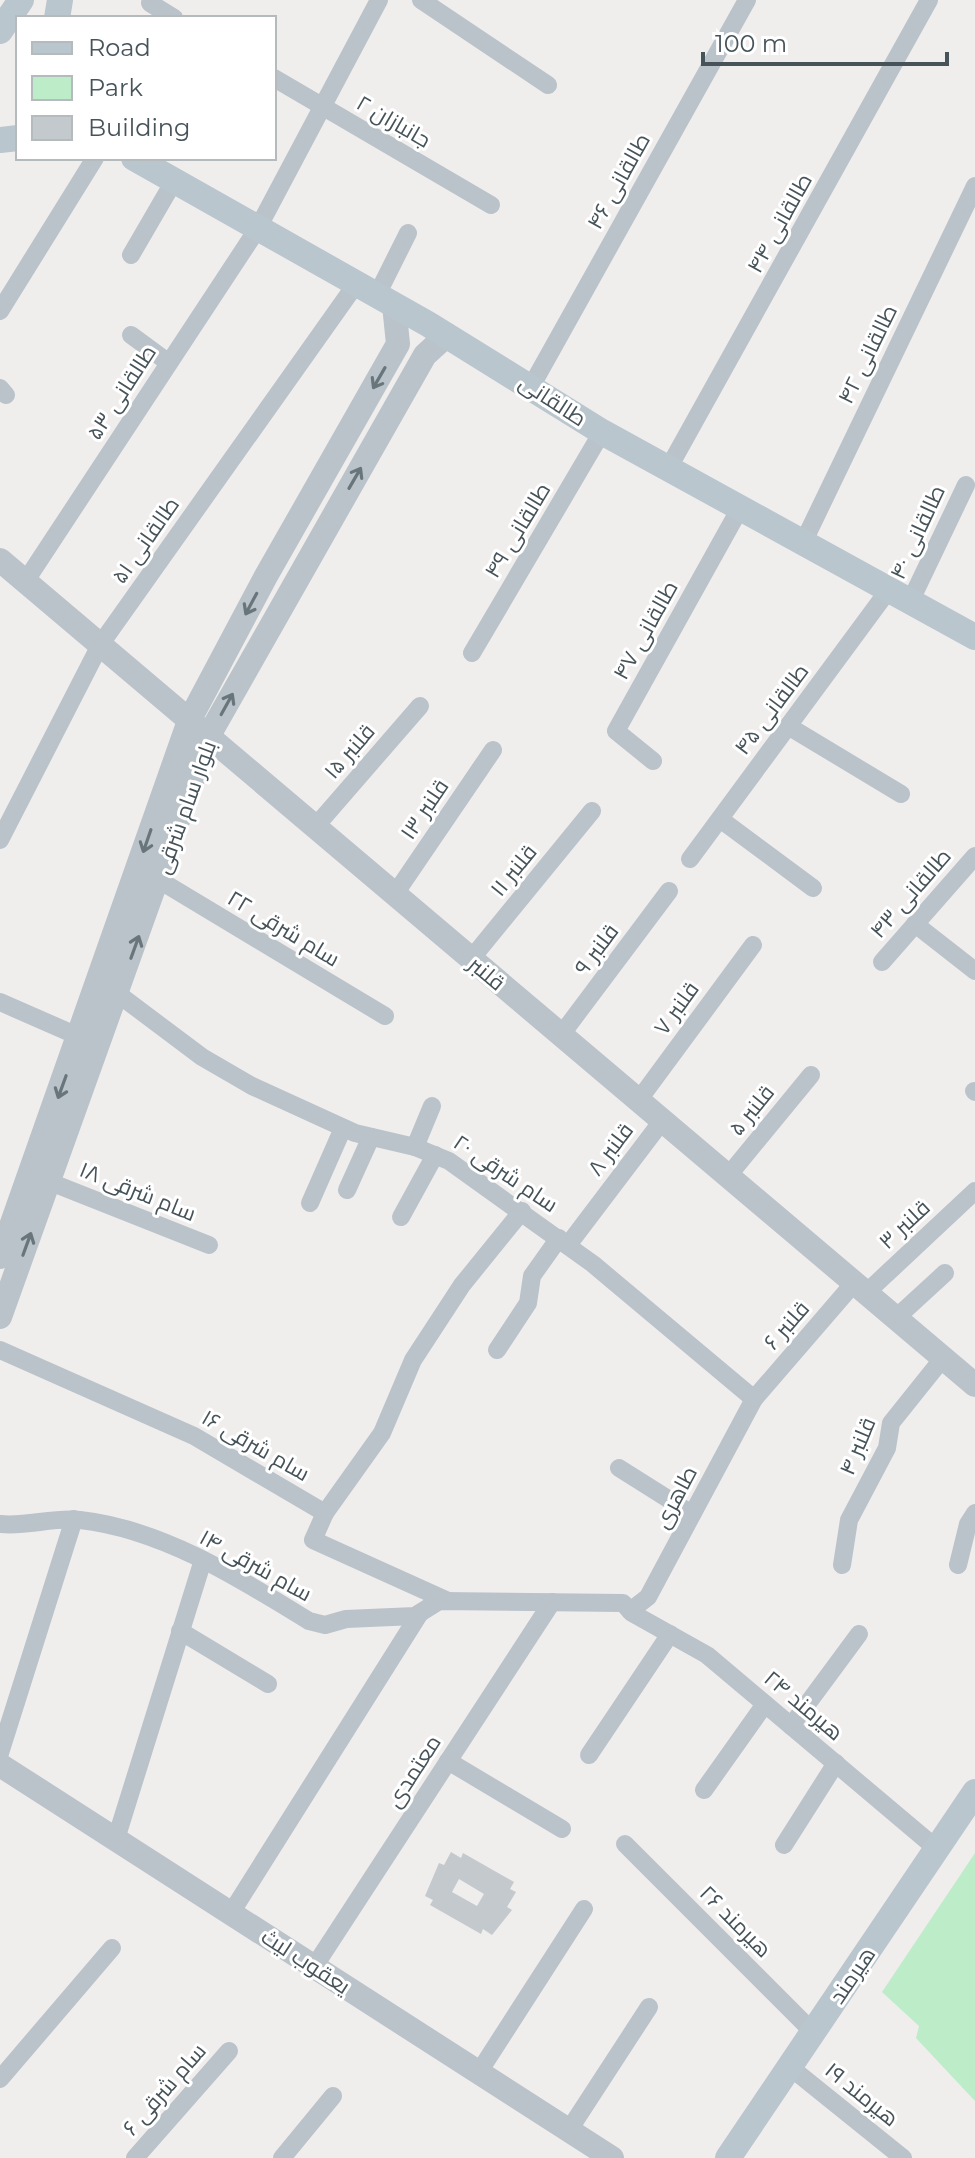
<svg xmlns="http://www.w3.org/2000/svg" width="975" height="2158" font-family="Montserrat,Cairo,sans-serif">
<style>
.green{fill:#bdecc9}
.building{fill:#c4c9cd;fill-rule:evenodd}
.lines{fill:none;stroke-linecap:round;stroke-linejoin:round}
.minor{stroke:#b9c3c9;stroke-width:18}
.tertiary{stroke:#b9c3c9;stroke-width:24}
.secondary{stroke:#b9c6ce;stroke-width:26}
.oneway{stroke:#68757b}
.labels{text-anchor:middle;stroke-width:6;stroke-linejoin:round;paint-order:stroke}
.street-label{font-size:22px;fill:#465359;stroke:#fff}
</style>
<rect width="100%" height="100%" fill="#f0eded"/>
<polygon class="green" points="975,1853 975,2101 916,2038 919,2026 882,1992"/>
<path class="building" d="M451 1852 461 1858 463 1853 514 1882 510 1889 516 1892 507 1907 512 1910 492 1935 483 1929 481 1934 430 1905 433 1900 425 1896 439 1863 444 1865ZM459 1879 484 1894 477 1906 452 1892Z"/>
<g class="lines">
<g class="minor">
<polyline points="421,0 548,85"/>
<polyline points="150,3 174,18"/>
<polyline points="274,78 491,205"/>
<polyline points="131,255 174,181"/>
<polyline points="377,295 408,233"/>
<polyline points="0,311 95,158"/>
<polyline points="131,335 169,363"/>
<polyline points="532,385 747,0"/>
<polyline points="0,388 6,395"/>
<polyline points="668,469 929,0"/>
<polyline points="803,543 975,186"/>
<polyline points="25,582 258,228 379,0"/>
<polyline points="911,600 966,485"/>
<polyline points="472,653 602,432"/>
<polyline points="788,726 901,794"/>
<polyline points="653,761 616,731 739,510"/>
<polyline points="720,819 813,888"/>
<polyline points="315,827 420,706"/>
<polyline points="0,840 100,645 356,284"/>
<polyline points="690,859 890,588"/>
<polyline points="159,880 385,1016"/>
<polyline points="395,894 493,750"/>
<polyline points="915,924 975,971"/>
<polyline points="471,959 592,811"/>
<polyline points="882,962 975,856"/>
<polyline points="118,994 202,1057 252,1086 355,1133 415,1147 449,1161 593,1264 754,1399"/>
<polyline points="0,1002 80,1037"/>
<polyline points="561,1035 669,891"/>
<polyline points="974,1091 975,1092"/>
<polyline points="638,1101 753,945"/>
<polyline points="415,1147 432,1106"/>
<polyline points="728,1176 811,1075"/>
<polyline points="50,1182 209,1245"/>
<polyline points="347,1190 371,1137"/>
<polyline points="310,1203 343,1128"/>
<polyline points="401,1217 435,1155"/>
<polyline points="568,1245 662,1121"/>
<polyline points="866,1293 975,1191"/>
<polyline points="896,1318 945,1273"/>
<polyline points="0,1350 194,1436 325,1513 313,1540 448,1601"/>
<polyline points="497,1350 528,1303 532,1276 559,1238"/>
<polyline points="619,1468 692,1514"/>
<polyline points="325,1513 382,1433 413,1360 462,1285 522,1211"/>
<path d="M0 1524C26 1527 53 1517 80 1520 162 1529 239 1578 309 1621L325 1625 346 1619 415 1616 439 1601 623 1603 632 1613 707 1655 937 1849"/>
<polyline points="842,1565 849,1520 887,1448 891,1423 943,1358"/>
<polyline points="958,1565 968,1524 975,1513"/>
<polyline points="630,1611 648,1597 754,1399 854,1283"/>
<polyline points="180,1631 268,1684"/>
<polyline points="791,1726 859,1634"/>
<polyline points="0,1753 74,1519"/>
<polyline points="589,1755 670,1634"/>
<polyline points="448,1761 562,1829"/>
<polyline points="704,1790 765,1704"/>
<polyline points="116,1839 203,1560"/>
<polyline points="625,1844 813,2032"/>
<polyline points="784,1845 836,1763"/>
<polyline points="231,1913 420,1613"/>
<polyline points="314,1967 552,1602"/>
<polyline points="790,2067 903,2158"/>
<polyline points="479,2072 584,1909"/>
<polyline points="0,2079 112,1948"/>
<polyline points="569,2130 649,2007"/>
<polyline points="135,2158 229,2051"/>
<polyline points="282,2158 333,2096"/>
</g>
<g class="tertiary">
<polyline points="0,560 975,1385"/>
<polyline points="0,1257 189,721 266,576 398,344 394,305"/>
<polyline points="0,1317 208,737 425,355 447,335"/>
<polyline points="0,1765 612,2158"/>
</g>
<g class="secondary">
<polyline points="57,18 60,0"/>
<polyline points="0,31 21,0"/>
<polyline points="0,140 18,138"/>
<polyline points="134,158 428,324 602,432 975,637"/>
<polyline points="728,2158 975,1792"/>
</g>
</g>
<defs><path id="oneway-shaft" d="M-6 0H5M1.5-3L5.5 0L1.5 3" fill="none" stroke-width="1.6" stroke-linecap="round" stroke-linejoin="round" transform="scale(2)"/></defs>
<g class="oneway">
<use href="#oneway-shaft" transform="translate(379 378) rotate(120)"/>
<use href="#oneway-shaft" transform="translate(355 478) rotate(-60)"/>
<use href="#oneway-shaft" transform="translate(251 604) rotate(118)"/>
<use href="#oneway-shaft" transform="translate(227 704) rotate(-61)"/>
<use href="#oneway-shaft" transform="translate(147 841) rotate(109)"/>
<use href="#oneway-shaft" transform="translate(135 947) rotate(-70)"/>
<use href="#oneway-shaft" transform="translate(62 1087) rotate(110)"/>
<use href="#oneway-shaft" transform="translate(27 1244) rotate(-70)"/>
</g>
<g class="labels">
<g class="street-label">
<text transform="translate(394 121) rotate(30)" y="8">جانبازان ۲</text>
<text transform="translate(618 181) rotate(-61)" y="8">طالقانی ۴۶</text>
<text transform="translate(779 223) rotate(-61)" y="8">طالقانی ۴۴</text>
<text transform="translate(867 354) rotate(-64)" y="8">طالقانی ۴۲</text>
<text transform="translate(121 392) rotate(-57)" y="8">طالقانی ۵۳</text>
<text transform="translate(553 400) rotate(33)" y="8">طالقانی</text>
<text transform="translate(517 530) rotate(-59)" y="8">طالقانی ۴۹</text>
<text transform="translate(917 532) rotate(-65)" y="8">طالقانی ۴۰</text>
<text transform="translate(145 540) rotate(-55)" y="8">طالقانی ۵۱</text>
<text transform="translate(645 630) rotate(-61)" y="8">طالقانی ۴۷</text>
<text transform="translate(771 709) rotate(-53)" y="8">طالقانی ۴۵</text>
<text transform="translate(349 751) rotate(-49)" y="8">قلنبر ۱۵</text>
<text transform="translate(185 807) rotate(-70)" y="8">بلوار سام شرقی</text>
<text transform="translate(424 809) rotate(-56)" y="8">قلنبر ۱۳</text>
<text transform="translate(513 870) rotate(-51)" y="8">قلنبر ۱۱</text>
<text transform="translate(910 893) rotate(-49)" y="8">طالقانی ۴۳</text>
<text transform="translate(284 928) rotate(31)" y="8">سام شرقی ۲۲</text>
<text transform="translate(596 949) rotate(-53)" y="8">قلنبر ۹</text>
<text transform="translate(487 973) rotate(40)" y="8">قلنبر</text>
<text transform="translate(676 1008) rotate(-54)" y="8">قلنبر ۷</text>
<text transform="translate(751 1110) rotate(-51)" y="8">قلنبر ۵</text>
<text transform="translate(610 1149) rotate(-53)" y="8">قلنبر ۸</text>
<text transform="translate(506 1173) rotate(34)" y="8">سام شرقی ۲۰</text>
<text transform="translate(138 1191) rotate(22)" y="8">سام شرقی ۱۸</text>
<text transform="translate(904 1224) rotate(-43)" y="8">قلنبر ۳</text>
<text transform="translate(786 1325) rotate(-49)" y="8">قلنبر ۶</text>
<text transform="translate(256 1445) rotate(30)" y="8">سام شرقی ۱۶</text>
<text transform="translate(857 1446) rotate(-67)" y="8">قلنبر ۴</text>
<text transform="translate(675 1497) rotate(-62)" y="8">طاهری</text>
<text transform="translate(256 1565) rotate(29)" y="8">سام شرقی ۱۴</text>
<text transform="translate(804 1705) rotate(40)" y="8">هیرمند ۲۴</text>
<text transform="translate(413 1771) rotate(-57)" y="8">معتمدی</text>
<text transform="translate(736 1921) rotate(45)" y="8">هیرمند ۲۶</text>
<text transform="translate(306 1961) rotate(33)" y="8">یعقوب لیث</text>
<text transform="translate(852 1975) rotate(-56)" y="8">هیرمند</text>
<text transform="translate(164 2089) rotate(-49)" y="8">سام شرقی ۶</text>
<text transform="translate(862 2094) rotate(39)" y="8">هیرمند ۱۹</text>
</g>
</g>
<rect x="16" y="16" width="260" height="144" fill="#ffffff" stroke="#b5babd" stroke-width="2"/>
<rect x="32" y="42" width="40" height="12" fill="#b9c6ce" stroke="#b5babd" stroke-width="2"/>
<text x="88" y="56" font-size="24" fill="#465359">Road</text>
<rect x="32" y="76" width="40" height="24" fill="#bdecc9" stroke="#b5babd" stroke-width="2"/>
<text x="88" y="96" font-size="24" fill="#465359">Park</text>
<rect x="32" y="116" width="40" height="24" fill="#c4c9cd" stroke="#b5babd" stroke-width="2"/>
<text x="88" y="136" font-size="24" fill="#465359">Building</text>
<path d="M703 52v12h244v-12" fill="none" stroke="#465359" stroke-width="4"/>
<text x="715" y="52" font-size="24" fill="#465359" stroke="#ffffff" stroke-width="6" paint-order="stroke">100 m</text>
</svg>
